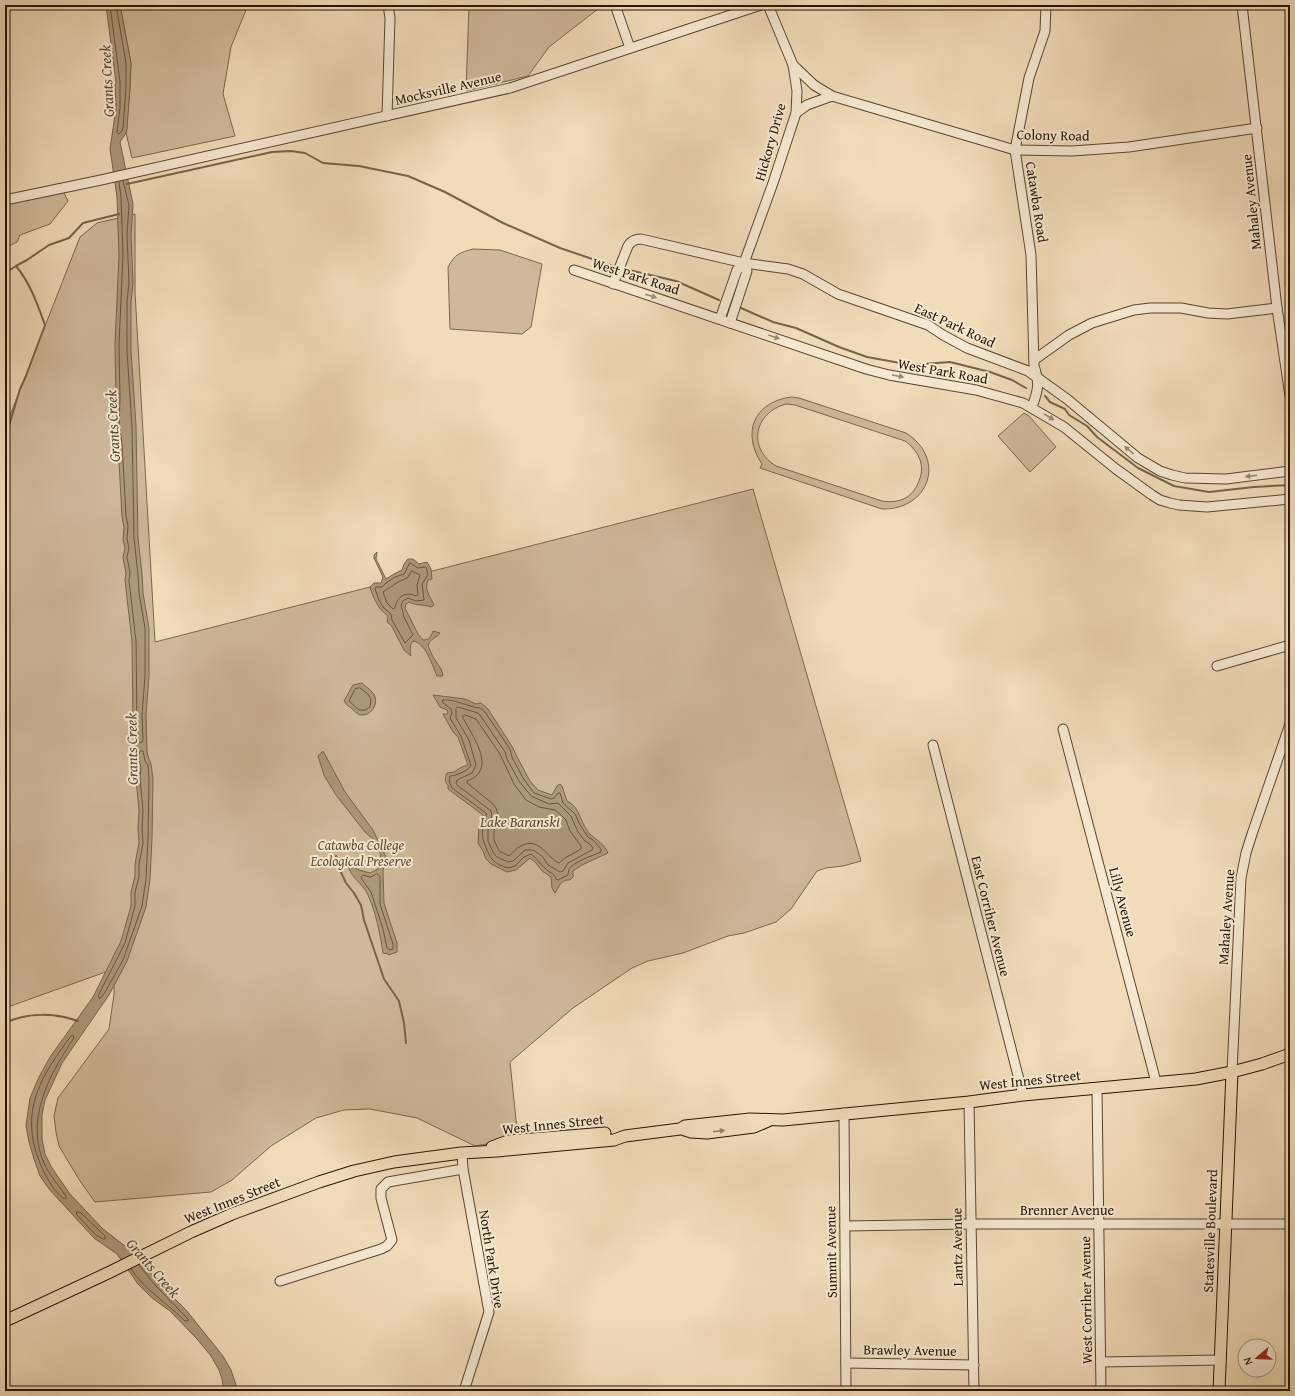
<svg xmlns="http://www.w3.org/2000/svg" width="1295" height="1396" font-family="'Gentium Book Plus',serif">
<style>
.green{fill:#cfb99a;stroke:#7b674d;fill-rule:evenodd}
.water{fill:#ac987a;stroke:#776449}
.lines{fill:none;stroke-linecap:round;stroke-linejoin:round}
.shore{stroke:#6a563d;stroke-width:1}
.stream{stroke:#776449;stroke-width:2}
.minor-casing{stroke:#5a462e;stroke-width:11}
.major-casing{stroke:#271500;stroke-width:13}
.minor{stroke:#f6e8d2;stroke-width:9}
.major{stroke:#f1dbb9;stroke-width:11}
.oneway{fill:#998974}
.oneway2{fill:#968266}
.labels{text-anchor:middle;stroke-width:4;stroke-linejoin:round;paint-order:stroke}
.street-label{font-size:14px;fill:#271500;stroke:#f6e8d2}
.park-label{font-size:14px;font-style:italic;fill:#624e36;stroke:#f6e8d2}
.water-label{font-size:15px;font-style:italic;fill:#5c4931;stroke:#f6e8d2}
</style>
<rect width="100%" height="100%" fill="#f1dbb9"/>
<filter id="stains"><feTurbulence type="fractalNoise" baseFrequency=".005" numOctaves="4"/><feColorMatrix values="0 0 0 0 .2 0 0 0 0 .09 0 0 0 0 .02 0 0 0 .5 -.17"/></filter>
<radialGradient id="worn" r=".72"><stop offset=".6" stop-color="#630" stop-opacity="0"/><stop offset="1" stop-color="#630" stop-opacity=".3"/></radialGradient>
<g class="green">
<polygon points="120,5 248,5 231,47 223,94 235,136 132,158 126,133 130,87 131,63"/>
<polygon points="469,5 603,5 549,47 528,76 466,91"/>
<polygon points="63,191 68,201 50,224 20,235 17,242 5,248 5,203"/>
<polygon points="135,214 135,292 155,642 753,489 861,861 843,866 826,868 817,871 791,909 776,922 744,933 728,936 683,953 648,961 632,968 573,1008 510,1062 518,1139 475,1146 417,1118 370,1109 344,1110 316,1118 271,1146 232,1180 211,1192 95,1202 80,1181 59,1146 56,1132 54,1116 58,1098 109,1029 114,994 114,969 5,1008 5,428 80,237 97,223"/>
<path d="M473 249 500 250 542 264 531 327 522 334 450 329 448 267C455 254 459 253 473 249Z"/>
<path d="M791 397 799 398 906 433C947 459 929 510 882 509L760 468 762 464C741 433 754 402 791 397ZM786 404 795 405 905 441C912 446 917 452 920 460 922 465 922 473 920 478 914 497 901 504 882 501L776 466C747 448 754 413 786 404Z"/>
<polygon points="1024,413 1029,416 1056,447 1030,472 998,436"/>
</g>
<g class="water">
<polygon points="106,5 120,5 131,63 130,87 127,129 126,133 120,142 133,204 131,235 133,283 131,302 131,351 136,426 138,538 142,574 143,593 149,628 149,676 146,715 147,752 149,759 151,764 153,779 152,838 150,879 146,907 127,961 109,995 62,1063 52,1085 45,1100 42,1115 42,1139 45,1154 52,1168 70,1194 103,1229 138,1256 158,1282 186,1310 223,1356 231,1370 238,1391 224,1391 222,1379 219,1370 211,1356 197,1339 170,1311 152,1298 138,1284 117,1254 94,1238 49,1189 40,1176 34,1159 29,1142 26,1126 30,1098 39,1077 50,1057 93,997 121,941 131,906 131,892 135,876 135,864 139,843 138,829 139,811 136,779 137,767 135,763 136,749 133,726 132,642 125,580 126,573 123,558 125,548 123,540 124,527 122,517 118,443 115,425 116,399 115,344 119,255 117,197 110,149 116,108 115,85 116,83"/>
<path d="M377 552 376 559 386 579 394 574 402 570 404 564 408 559H413L419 564 427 562 431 569 432 579 428 580C424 590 430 596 434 605L431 607C423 604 417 606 409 602L406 604 405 608 418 634 423 640C430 640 431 636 433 631L440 633C437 638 430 638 428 646L433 657 441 669 443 675 442 676H437C432 665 426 643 413 641 409 645 410 651 411 656L404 650 391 625 387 622 388 616C379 610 373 598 370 587L374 583H381L383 577 374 558V555Z"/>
<path d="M362 683C366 687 373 691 375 697 378 706 370 716 361 715 355 714 353 708 348 706L344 701 353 685Z"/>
<path d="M433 695 465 699 476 704 481 703 488 709 513 748 516 755 530 781 538 790 552 795 557 786 560 784 562 786 567 801C581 807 580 825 591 835 597 840 605 845 608 853L582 865 573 871V877L570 880C561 879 559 887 555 893L552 888 551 877 542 871 536 863 530 858 516 870 507 872 491 864 486 859 483 851 478 843 479 827 481 823 483 815 448 789V785C444 781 445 778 447 773L454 772 462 767 468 765 458 737 453 732 443 714H448L447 710 440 707Z"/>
<path d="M323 751 345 792 373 830 386 857 383 871 384 903 397 943V952L388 955V954L383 953C380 933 376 913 368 895 363 883 349 877 348 864L359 870 370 873 378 869 381 855 374 840 365 832 336 795 324 775 318 756Z"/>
</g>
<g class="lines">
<g class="shore">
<polyline points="110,5 120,82 120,108 117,132 119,134 122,131 123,128 126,87 126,63 116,5"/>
<polyline points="119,182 121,197 123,255 119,344 120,399 119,425 122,443 126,516 128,526 127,539 129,548 127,557 130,573 129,581 136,641 137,725 139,742 141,743 143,741 142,715 145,676 145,628 139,593 138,575 134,538 132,427 127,351 127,302 129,283 127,235 129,205 123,181"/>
<polygon points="410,563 418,568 426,567 428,575 422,584 424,600 416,601 408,598 403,601 401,605 404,617 413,635 405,643 392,620 391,614 383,607 379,600 375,589 376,587 382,587 386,583 395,577 404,574"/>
<path d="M412 571 420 575 417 585 418 595 416 596C405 591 397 597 395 608L393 609 387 603 383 592 398 582 407 578Z"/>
<polygon points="360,688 368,694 371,699 370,707 365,710 359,710 349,701 355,689"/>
<path d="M443 700C456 699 468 707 480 708L485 712 510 749 512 757 523 778 534 793 551 799 554 798 558 793H560L563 803 575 814 580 825 588 837 593 840 601 849V852C594 855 573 862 569 869 569 869 568 875 568 875L558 880 556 879C554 872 549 873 545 868 540 864 537 858 531 854L524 857 515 866 508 868C495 864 492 861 487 850 484 843 481 836 483 828 485 823 487 819 486 813L452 788 449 781 450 776C456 776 470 770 471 765L461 736 450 718 452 713 451 709 443 703Z"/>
<polygon points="458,707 478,713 480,715 505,752 507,759 519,781 531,796 549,804 558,803 571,816 578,832 585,841 590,844 593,848 592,850 568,863 563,871 560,872 548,865 542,856 533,850 525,850 513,861 508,862 497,857 494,854 488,841 488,830 492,816 491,811 457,785 456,783 457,780 472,773 476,765 469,740 456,718 456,709"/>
<path d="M463 716 465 715 476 719 500 754 514 784 526 800 539 807 555 810 561 815 566 820 570 831 581 846V849L565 858 559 863C546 857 539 836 521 846 516 848 513 853 509 856L499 851 494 840V831L498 815 496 808 492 803 467 783V781C498 770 473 737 463 718Z"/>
<polygon points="140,751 143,751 145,761 148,765 149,779 148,838 146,879 142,906 123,960 105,992 100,999 98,996 125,943 135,906 135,892 139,877 139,864 143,843 142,829 143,810 140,779 141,767 139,761"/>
<polygon points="377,874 380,876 380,904 393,944 393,949 390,950 387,948 383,929 371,892 361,878 363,875 370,877"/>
<path d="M73 1035 74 1038C48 1076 22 1125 48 1171 53 1179 60 1187 66 1196V1198L64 1199C53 1190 45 1176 40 1163 19 1112 40 1077 71 1036Z"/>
<polygon points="77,1212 80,1212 105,1236 105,1239 103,1239 96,1235 77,1215"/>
<path d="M131 1269C145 1290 167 1303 185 1321H188V1319L155 1285 139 1265"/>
</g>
<g class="stream">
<polyline points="127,184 272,152 291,151 305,153 323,163 359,166 408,176 445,192 503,223 560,248 613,266"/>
<polyline points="629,270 676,281 719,300"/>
<polyline points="5,273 16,266 27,260 49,245 69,238 83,223 119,214"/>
<polyline points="741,308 773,322 796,328 839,347 867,357 911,365 950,362 990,372 1012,380 1026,388"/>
<polyline points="1045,396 1050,402 1065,409 1069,415 1087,426 1097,437 1138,468 1174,486 1209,492 1254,487 1290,485"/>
<path d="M5 439 20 389 26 376 45 325C37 303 30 283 16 266"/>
<polyline points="336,856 339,868 346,883 354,893 361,905 364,920 384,979 399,1001 404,1023 406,1043"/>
<path d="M5 1023C28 1012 55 1013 78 1021"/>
</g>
<defs>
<g id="minor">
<polyline points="615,5 630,48"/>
<polyline points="1242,5 1277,308 1290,396"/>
<polyline points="793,65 814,85 832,96 1015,150 1072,151 1129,147 1257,128"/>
<polyline points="796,113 807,105 832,96"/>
<polyline points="387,116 390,18 388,5"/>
<polyline points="5,200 101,180 510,88 761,5"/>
<polyline points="744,263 773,183 796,113 797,91 793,65 768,5"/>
<polyline points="574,270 866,369 889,375 976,390 1023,403 1064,427 1116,469 1152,495 1160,500 1170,503 1179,505 1207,507 1290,499"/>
<path d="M613 284 628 246C631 241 636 239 641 239L744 263 788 269 803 274 838 294 928 325 943 335 967 348 1028 371 1067 399 1138 458 1160 471 1172 475 1185 478 1226 479 1290 471"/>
<polyline points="720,319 737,270 744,263 747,271 730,323"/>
<polyline points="1034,360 1069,335 1092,323 1134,310 1150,308 1181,308 1208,313 1227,314 1277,308"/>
<path d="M1032 407C1038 391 1040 383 1034 366L1031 255 1015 150 1029 78 1045 31 1046 5"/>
<polyline points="1217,666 1290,645"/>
<polyline points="1063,729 1156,1082"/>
<polyline points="933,745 1023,1095"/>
<polyline points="1232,1072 1241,878 1246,853 1252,834 1290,724"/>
<polyline points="1097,1088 1101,1391"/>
<polyline points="969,1102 974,1391"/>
<polyline points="844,1113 846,1391"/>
<polyline points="462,1153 463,1169 489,1312 464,1391"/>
<polyline points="845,1226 970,1224 1290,1224"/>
<polyline points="280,1281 381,1249 387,1246 392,1240 381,1198 381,1189 388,1182 463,1169"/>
<polyline points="1101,1362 1221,1360"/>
<polyline points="846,1363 974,1365"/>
</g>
<g id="major">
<polyline points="685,1130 691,1132 707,1133 754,1127 768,1121"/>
<polyline points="492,1147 508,1141 605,1133"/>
<polyline points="5,1321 110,1272 191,1232 232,1214 319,1182 354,1171 394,1162 461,1153 497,1151 614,1140 625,1136 680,1129 685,1126 750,1119 783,1120 969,1102 1023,1095 1196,1079 1232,1072 1262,1064 1290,1054"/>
<polyline points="1219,1391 1232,1072"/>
</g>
</defs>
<use href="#minor" class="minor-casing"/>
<use href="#major" class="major-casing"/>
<use href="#minor" class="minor"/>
<use href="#major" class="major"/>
</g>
<defs><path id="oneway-solid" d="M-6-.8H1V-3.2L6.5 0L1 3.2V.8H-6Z"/></defs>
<g class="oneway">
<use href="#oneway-solid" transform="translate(651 296) rotate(18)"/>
<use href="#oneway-solid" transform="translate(774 337) rotate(19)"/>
<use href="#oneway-solid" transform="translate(898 376) rotate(10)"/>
<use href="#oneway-solid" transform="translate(1049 417) rotate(31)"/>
<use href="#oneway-solid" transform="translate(1129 450) rotate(-141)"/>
<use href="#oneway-solid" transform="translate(1251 476) rotate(173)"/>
</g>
<use class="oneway2" href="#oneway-solid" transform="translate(719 1131) rotate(-7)"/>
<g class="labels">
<g class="street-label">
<text transform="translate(448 88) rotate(-13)" y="5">Mocksville Avenue</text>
<text transform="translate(1053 135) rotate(1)" y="5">Colony Road</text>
<text transform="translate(770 142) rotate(-74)" y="5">Hickory Drive</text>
<text transform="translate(1037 202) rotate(81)" y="5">Catawba Road</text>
<text transform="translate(1251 202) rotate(-96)" y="5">Mahaley Avenue</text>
<text transform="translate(636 276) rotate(18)" y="5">West Park Road</text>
<text transform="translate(955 325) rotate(25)" y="5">East Park Road</text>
<text transform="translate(943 371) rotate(10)" y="5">West Park Road</text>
<text transform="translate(1123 902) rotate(75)" y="5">Lilly Avenue</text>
<text transform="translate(991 916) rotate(76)" y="5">East Corriher Avenue</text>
<text transform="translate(1226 917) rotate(-86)" y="5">Mahaley Avenue</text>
<text transform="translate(1030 1080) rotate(-6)" y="5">West Innes Street</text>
<text transform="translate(553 1124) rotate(-6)" y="5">West Innes Street</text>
<text transform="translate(232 1200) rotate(-22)" y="5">West Innes Street</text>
<text x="1067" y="1215">Brenner Avenue</text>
<text transform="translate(1210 1231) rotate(-88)" y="5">Statesville Boulevard</text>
<text transform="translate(957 1247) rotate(-91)" y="5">Lantz Avenue</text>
<text transform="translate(831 1252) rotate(-91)" y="5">Summit Avenue</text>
<text transform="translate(492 1259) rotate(81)" y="5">North Park Drive</text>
<text transform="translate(1086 1300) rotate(-91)" y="5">West Corriher Avenue</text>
<text transform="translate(910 1350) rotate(1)" y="5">Brawley Avenue</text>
</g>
<g class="park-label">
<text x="361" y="850">Catawba College<tspan x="361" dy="16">Ecological Preserve</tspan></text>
</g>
<g class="water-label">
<text transform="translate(107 81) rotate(-93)" y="5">Grants Creek</text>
<text transform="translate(113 426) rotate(-93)" y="5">Grants Creek</text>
<text transform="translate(132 749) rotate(-91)" y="5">Grants Creek</text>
<text x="520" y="827">Lake Baranski</text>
<text transform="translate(153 1268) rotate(49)" y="5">Grants Creek</text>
</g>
</g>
<rect width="1295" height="1396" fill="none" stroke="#f1dbb9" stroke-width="20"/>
<rect x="6" y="6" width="1283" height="1384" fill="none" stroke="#271500" stroke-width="2"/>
<rect x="10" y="10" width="1275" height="1376" fill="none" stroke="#271500"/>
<g transform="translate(1257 1358) rotate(251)"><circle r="19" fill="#f6e8d2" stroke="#a3947e"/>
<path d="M0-3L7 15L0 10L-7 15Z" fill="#8f2418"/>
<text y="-6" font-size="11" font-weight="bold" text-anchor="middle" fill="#271500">N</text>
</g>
<rect width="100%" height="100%" filter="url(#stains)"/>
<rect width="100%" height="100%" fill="url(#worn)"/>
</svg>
